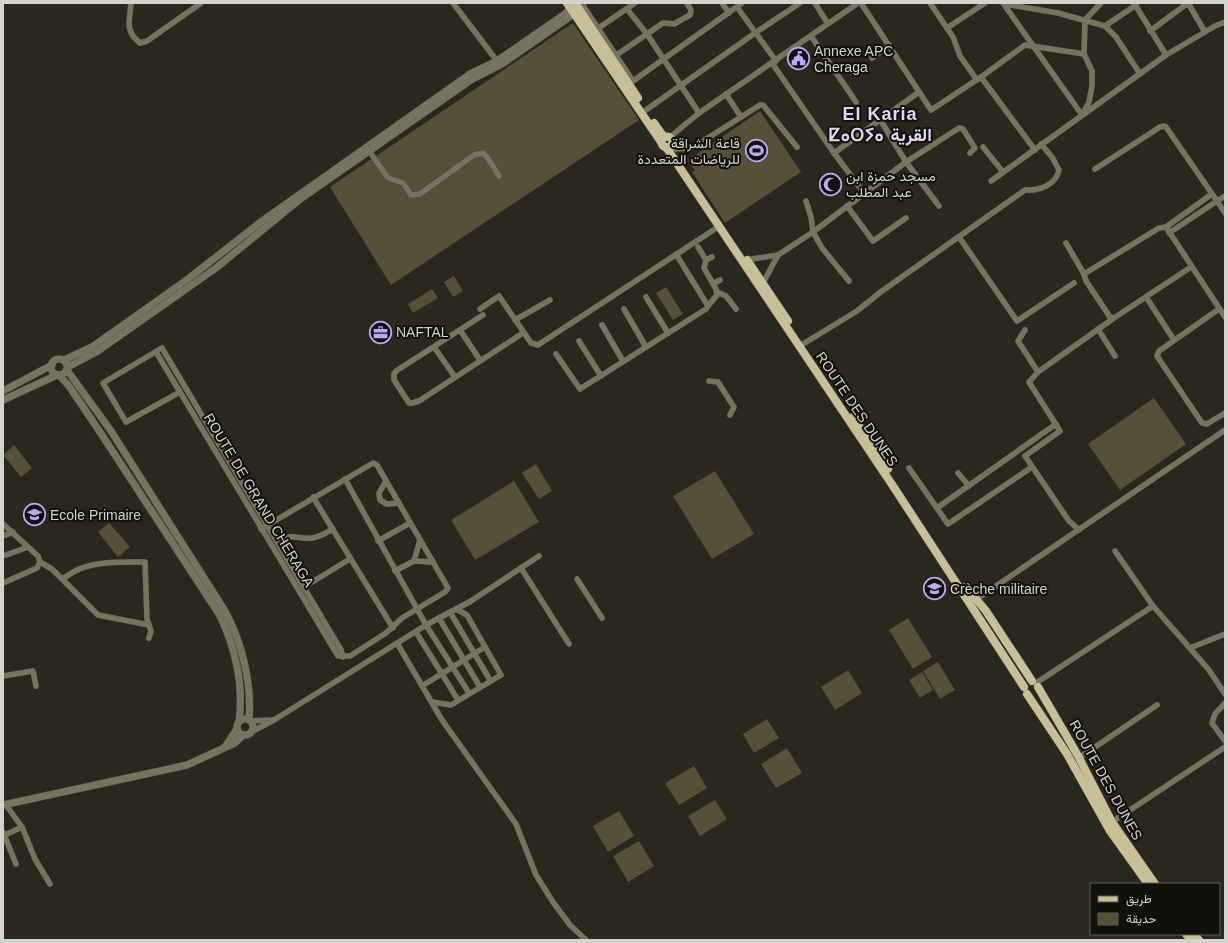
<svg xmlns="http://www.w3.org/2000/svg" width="1228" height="943" font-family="Helvetica,Vazirmatn,'Noto Sans Tifinagh',sans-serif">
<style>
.green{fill:#555037}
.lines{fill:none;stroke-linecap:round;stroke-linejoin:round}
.minor-casing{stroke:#44423a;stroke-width:6}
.tertiary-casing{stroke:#44423a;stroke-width:8}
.primary-casing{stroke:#44423a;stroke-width:9}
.minor{stroke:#767360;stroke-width:5.5}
.tertiary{stroke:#767360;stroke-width:7}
.primary{stroke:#c7bf98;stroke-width:8}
.labels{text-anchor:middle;stroke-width:4;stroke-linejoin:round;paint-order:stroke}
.poi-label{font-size:14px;fill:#d3d2cc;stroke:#11100c;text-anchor:start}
.street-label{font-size:14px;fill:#d3d2cc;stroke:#11100c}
.district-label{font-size:18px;font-weight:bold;letter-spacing:1px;fill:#dfd7f4;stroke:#11100c}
</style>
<rect width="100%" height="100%" fill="#29271e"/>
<g class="green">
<polygon points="573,23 639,120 391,285 330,187"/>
<polygon points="760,111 801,172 725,223 692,172 695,171 688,160"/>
<polygon points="454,276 463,291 453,297 444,282"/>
<polygon points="666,287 683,314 673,320 656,293"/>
<polygon points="432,289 438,298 413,313 408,304"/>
<polygon points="1154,398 1186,444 1120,490 1088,444"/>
<polygon points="14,445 32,468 21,477 3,455"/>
<polygon points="536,464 552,491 539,499 522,473"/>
<polygon points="715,471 754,534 712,559 673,496"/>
<polygon points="514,481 539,522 475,560 451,520"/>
<polygon points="109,523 130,547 118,557 98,532"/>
<polygon points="908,618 932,657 913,669 889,630"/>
<polygon points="938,662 955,690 940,699 923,671"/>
<polygon points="848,670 862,693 835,710 821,687"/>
<polygon points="922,672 933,690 920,698 909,680"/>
<polygon points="767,719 779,738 754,753 743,734"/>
<polygon points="787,748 802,773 776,788 761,764"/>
<polygon points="694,766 707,788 679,805 665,783"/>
<polygon points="715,800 727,819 700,836 688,816"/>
<polygon points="619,811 634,836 608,852 593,826"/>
<polygon points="639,841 654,866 628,882 613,856"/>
</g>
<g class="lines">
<defs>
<g id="minor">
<path d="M131 3C130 21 124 30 140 43L147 41 201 3"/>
<polyline points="453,3 497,61"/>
<polyline points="722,3 729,13"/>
<polyline points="815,3 828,24"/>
<polyline points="861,3 931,110 981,77 1025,45 1084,54"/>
<polyline points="930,3 953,37 960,56 977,80"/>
<polyline points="1003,3 1082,115 1089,102 1092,86 1092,71 1084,54 1085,20 1101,3"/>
<polyline points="1134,3 1166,55"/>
<polyline points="582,4 633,81 630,82"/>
<polyline points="1004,4 1058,13 1105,26 1116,37 1140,74"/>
<polyline points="737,7 776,61"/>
<polyline points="627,9 647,34 699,113"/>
<polyline points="1105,26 1136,5"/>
<polyline points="947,28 985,3"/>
<polyline points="597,29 635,3"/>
<polyline points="1150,31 1188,3 1205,32"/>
<polyline points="811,36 856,102"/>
<polyline points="615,56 663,23 674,24 690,15 691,10 687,3"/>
<polyline points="872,58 889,45"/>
<polyline points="772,63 834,153 864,193"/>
<polyline points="981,77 1035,150"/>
<polyline points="633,81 742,3"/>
<polyline points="726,94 741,117 760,105 763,105 797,147"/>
<polyline points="646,110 755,33 800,3"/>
<polyline points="881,121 906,162 939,206"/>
<polyline points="670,137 699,113 858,3"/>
<polyline points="983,147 1003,172"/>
<polyline points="673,149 692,148 741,117"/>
<polyline points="370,152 388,178 403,183 411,195 420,194 474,155 483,153 487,157 499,176"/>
<polyline points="834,153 919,92"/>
<polyline points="1095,169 1160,127 1164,126 1166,127 1217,201 1169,233"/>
<polyline points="991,181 1166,55 1215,26 1225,22"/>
<polyline points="1225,196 1217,201 1225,213"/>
<polyline points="806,201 811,217 813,232 822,248 849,281"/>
<polyline points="847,206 873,241 906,218"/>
<polyline points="1166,227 1212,194"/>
<polyline points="959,237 1017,321 1074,283"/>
<polyline points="1066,243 1084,274 1086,281 1110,317 1114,318 1191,267"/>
<polyline points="698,247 706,260 704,268 716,289 717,295 708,306"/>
<polyline points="706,260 712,257"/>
<polyline points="745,260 778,255 813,232 906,162 959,128 963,129 975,148 970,153"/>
<polyline points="1084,274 1159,228 1166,227 1225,317"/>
<polyline points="763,283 778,255"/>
<polyline points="713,284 720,280"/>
<polyline points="717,292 726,296 736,309"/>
<polyline points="646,297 668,333"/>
<polyline points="1146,297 1174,340"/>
<polyline points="480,309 499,296 531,343 538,345 718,227"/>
<polyline points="624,309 646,347"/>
<polyline points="1219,309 1159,351 1157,356 1202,423 1207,424 1225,413"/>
<polyline points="483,315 396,371 394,374 394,380 409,403 412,403 419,401 523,333"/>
<polyline points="515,320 550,300"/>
<polyline points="602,325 623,361"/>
<polyline points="1098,329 1115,356"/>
<polyline points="460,330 480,360"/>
<polyline points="1025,330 1018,341 1038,372"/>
<polyline points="579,341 601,376"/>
<path d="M803 344 857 311 882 291 1025 190C1039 191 1056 185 1059 170L1052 157 1041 144"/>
<polyline points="434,347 455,377"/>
<polyline points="156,352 338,656 350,656 386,633 402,618 445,592 448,588 377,465 373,463 261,529"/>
<polyline points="556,354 580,389 706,309 708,306 676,254"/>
<polyline points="709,381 718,382 734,407 730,415"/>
<polyline points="180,392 126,422 103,383 162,348 341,650 343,657"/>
<polyline points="909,468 948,524 1032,467"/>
<polyline points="958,473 969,486"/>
<polyline points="345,479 426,625 469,693"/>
<polyline points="386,481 379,493 380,500 387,504 399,503"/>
<polyline points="313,497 393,628"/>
<polyline points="937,508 1056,424"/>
<polyline points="3,524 38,556 40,562 37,568 3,583"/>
<polyline points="1079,530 1069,521 1025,456 1060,431 1029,382 1038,372 1114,318"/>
<polyline points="3,536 13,532"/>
<path d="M277 541C297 532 295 540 312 538 320 537 326 533 333 529"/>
<polyline points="378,541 410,523"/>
<polyline points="1115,551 1153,606 1209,670 1225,694"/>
<polyline points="3,556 28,547"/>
<polyline points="414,561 420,540"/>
<polyline points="40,562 52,569 98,615 149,625"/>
<polyline points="521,568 569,644"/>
<polyline points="395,571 414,561 433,562"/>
<path d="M62 579C67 576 73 572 79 569 99 561 124 562 145 562L147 619 151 631 149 638"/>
<polyline points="577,579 602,618"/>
<polyline points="304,587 350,559"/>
<polyline points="974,601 1225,430"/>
<polyline points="450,612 490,680"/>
<polyline points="439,618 480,687"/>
<polyline points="416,632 458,700"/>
<polyline points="397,643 442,720 516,824 536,875 553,902 570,925 586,940"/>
<polyline points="1190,648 1225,634"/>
<polyline points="3,676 33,671 36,686"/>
<polyline points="1036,683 1153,606"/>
<polyline points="422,686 485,647"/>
<polyline points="432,702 451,705 501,675 467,615 456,609"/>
<polyline points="1225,703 1215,714 1212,723 1225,741"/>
<polyline points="251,721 273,720"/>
<polyline points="253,731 274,720 426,625 471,601 539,556"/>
<polyline points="1079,758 1157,705"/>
<polyline points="6,805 22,827 35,859 50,884"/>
<polyline points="1112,822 1225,747"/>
<polyline points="3,832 16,864"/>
<polyline points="3,836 22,827"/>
</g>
<g id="tertiary">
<polyline points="578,7 583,3"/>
<circle cx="59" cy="367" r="8"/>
<polyline points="64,360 92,347 188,279 262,221 470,74 497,61 565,14 570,8"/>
<polyline points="68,367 98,351 216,268 299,200 471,80 502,64 574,14"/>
<path d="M67 370 111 431 225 611C242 643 252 683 249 719"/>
<path d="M59 375 69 386 100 432 219 614C235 646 244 685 239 721"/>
<polyline points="3,391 52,365"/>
<polyline points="3,400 57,375"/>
<circle cx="245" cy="727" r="8"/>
<polyline points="225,747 237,729"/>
<polyline points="3,805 187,765 235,743 243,735"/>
</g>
<g id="primary">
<polyline points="567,3 661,142"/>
<polyline points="575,3 638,98"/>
<polyline points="654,123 664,137"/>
<circle cx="667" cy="142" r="5.5"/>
<polyline points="666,147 895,489 1024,687"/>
<polyline points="747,260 788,321"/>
<polyline points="853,417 888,469"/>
<polyline points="966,587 986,611 1032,681"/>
<polyline points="1038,687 1077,754 1112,822 1155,884"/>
<polyline points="1027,694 1067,754 1110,831 1148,884"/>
<polyline points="1186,934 1191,940"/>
<polyline points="1194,934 1199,940"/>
</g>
</defs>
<use href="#minor" class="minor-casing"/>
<use href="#tertiary" class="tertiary-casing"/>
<use href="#primary" class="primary-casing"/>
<use href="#minor" class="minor"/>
<use href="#tertiary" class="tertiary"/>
<use href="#primary" class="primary"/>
</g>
<defs>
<symbol id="civic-ring" viewBox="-11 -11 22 22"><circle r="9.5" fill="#11100c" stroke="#bfa9f4" stroke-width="1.5"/><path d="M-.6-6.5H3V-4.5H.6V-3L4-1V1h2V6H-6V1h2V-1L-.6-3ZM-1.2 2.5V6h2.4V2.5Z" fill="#bfa9f4"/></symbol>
<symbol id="stadium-ring" viewBox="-11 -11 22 22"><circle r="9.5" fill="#11100c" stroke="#bfa9f4" stroke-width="1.5"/><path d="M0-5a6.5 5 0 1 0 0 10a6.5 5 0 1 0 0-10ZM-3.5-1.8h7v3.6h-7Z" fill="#bfa9f4"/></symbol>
<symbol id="mosque-ring" viewBox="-11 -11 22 22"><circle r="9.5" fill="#11100c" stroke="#bfa9f4" stroke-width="1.5"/><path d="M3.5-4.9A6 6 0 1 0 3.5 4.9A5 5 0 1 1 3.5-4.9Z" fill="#bfa9f4"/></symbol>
<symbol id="office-ring" viewBox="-11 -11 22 22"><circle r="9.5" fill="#11100c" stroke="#bfa9f4" stroke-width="1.5"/><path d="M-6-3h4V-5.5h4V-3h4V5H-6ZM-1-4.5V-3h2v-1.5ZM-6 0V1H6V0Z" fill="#bfa9f4"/></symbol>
<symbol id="school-ring" viewBox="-11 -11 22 22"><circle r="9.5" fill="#11100c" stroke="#bfa9f4" stroke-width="1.5"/><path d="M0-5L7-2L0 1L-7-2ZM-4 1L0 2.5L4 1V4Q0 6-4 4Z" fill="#bfa9f4"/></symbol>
</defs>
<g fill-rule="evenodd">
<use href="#civic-ring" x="786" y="46" width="25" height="25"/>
<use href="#stadium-ring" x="744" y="138" width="25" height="25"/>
<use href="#mosque-ring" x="818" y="172" width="25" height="25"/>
<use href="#office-ring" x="368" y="320" width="25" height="25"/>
<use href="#school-ring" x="22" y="502" width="25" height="25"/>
<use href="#school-ring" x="922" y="576" width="25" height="25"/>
</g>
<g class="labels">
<g class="poi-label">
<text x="814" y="56">Annexe APC<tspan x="814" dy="16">Cheraga</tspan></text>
<text x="740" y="148" text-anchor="end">قاعة الشراقة<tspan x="740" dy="16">للرياضات المتعددة</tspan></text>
<text x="846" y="181">مسجد حمزة ابن<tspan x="846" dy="16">عبد المطلب</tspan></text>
<text x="396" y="337">NAFTAL</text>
<text x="50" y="520">Ecole Primaire</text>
<text x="950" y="594">Crèche militaire</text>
</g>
<g class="street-label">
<text transform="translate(857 409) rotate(56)" y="5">ROUTE DES DUNES</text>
<text transform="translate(259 500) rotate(59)" y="5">ROUTE DE GRAND CHERAGA</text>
<text transform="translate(1106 780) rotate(61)" y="5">ROUTE DES DUNES</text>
</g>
<g class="district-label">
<text x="880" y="120">El Karia<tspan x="880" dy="21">ⵇⴰⵔⵢⴰ القرية</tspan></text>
</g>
</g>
<rect width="1228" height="943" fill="none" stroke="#d3d2cc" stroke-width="8"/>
<rect x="1090" y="883" width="130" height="52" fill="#11100c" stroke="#5f5e59"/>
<rect x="1098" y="896" width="20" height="6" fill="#c7bf98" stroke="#5f5e59"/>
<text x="1126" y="903" font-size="12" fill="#d3d2cc">طريق</text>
<rect x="1098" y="913" width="20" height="12" fill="#555037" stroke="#5f5e59"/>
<text x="1126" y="923" font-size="12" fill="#d3d2cc">حديقة</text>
</svg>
